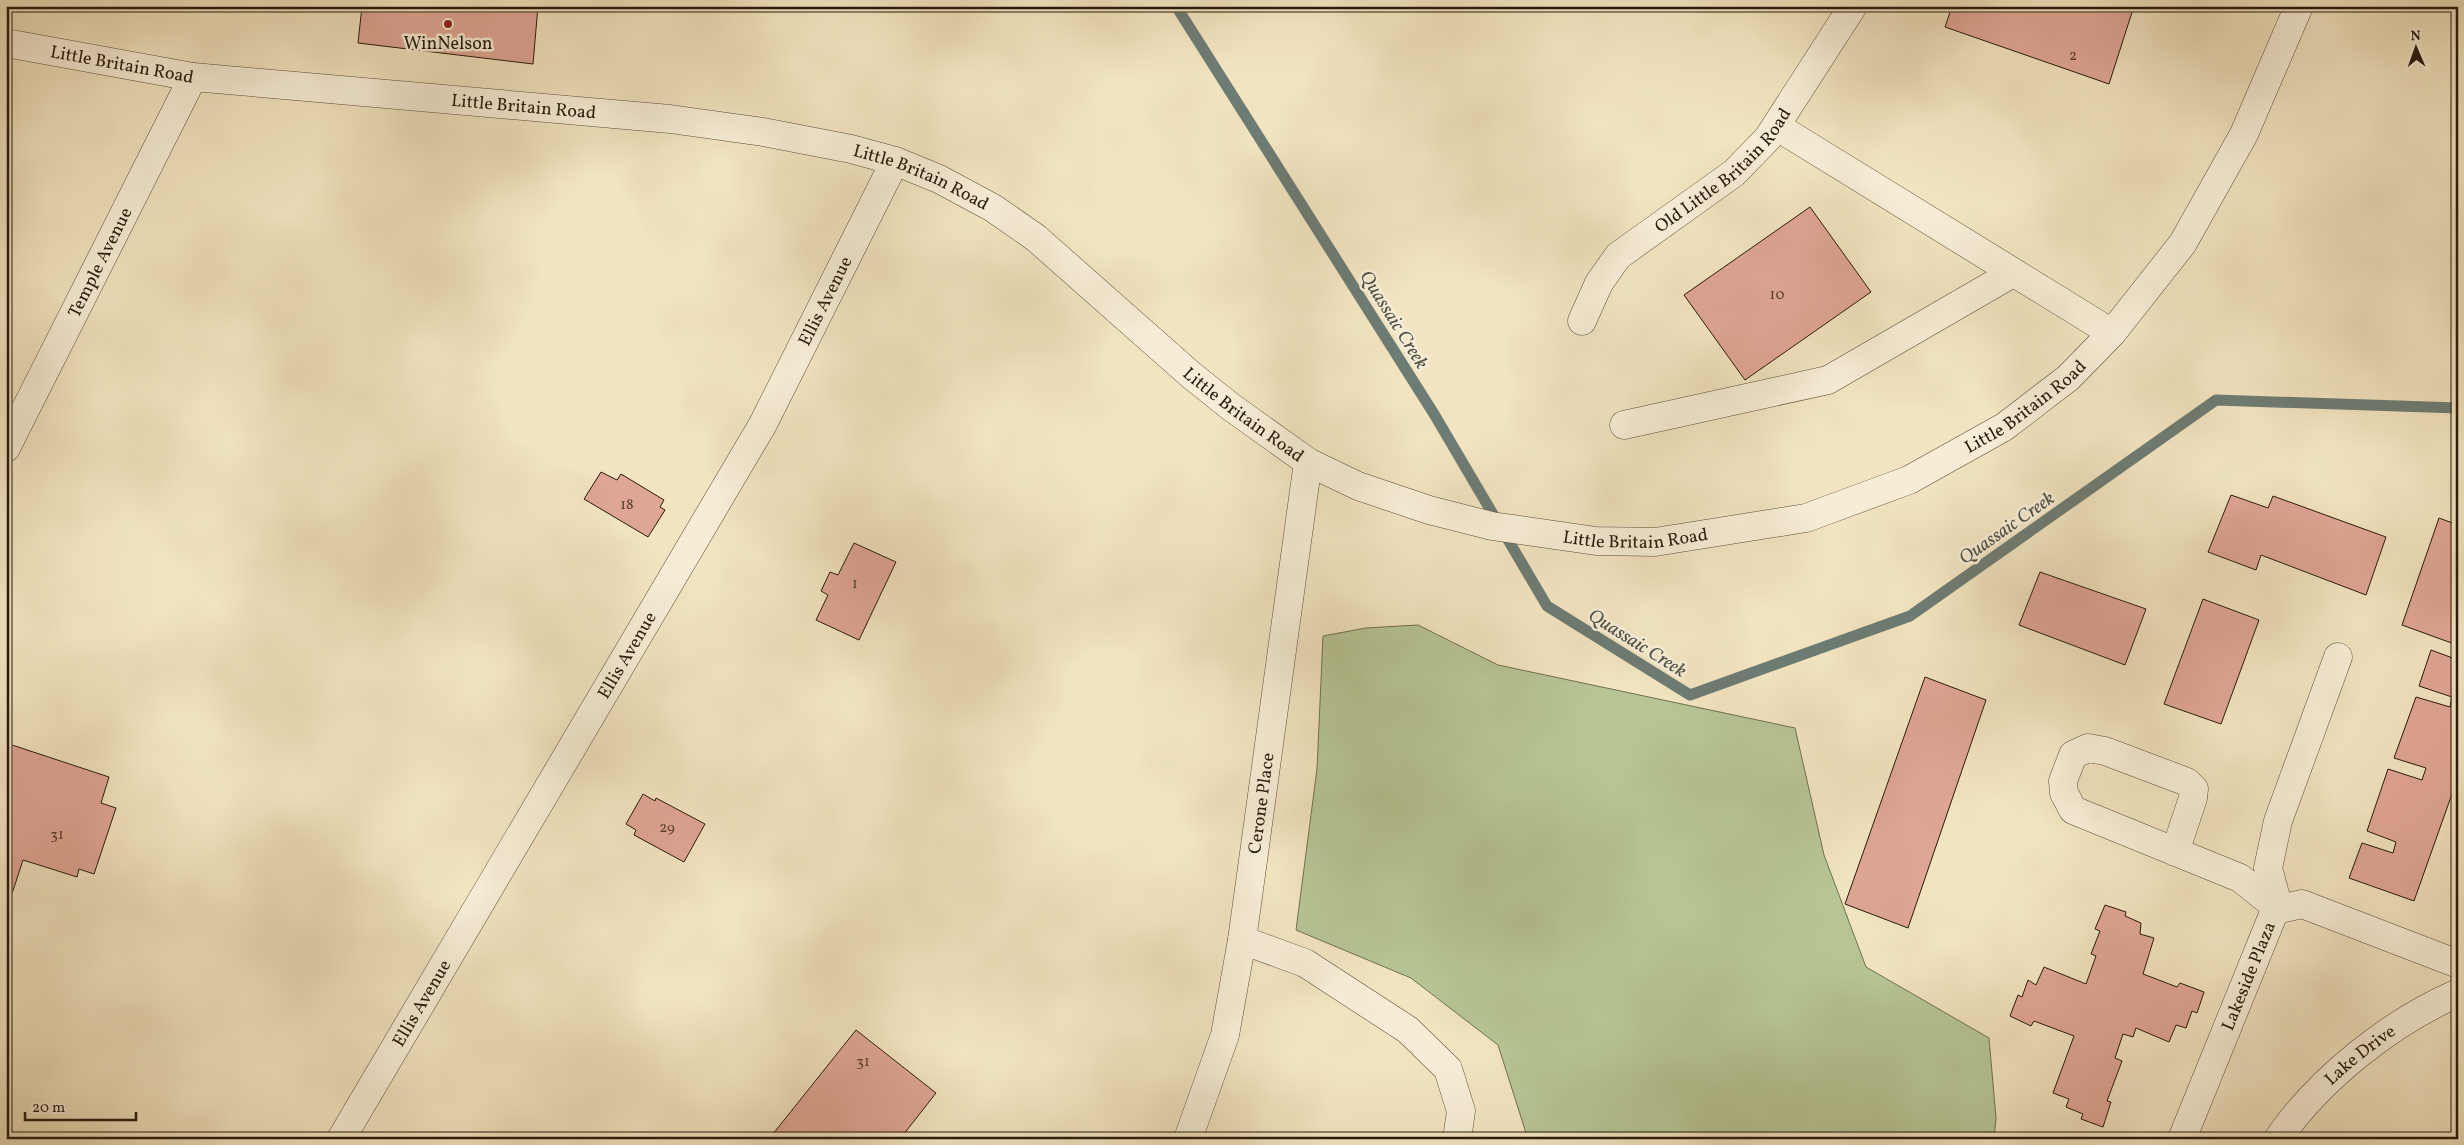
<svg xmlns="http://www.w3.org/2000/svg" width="2464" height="1145" font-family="Vollkorn,serif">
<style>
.green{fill:#b7c595;stroke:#6f7051}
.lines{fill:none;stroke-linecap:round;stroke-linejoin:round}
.stream{stroke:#6d7c74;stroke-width:11}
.building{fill:#e0a695;stroke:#271a0d}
.minor-casing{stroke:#5a4c3a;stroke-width:29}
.minor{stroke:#f7edd6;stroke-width:28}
.poi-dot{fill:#8f2418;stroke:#f7edd6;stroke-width:2}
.labels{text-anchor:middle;stroke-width:5;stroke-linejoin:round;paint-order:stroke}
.number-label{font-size:15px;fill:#553d2f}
.poi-label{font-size:18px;fill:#271a0d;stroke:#f7edd6}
.street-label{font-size:18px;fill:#271a0d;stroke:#f7edd6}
.water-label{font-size:19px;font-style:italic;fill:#505349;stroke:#f7edd6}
</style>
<rect width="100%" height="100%" fill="#f2e4c0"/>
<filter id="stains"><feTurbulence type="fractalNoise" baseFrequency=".004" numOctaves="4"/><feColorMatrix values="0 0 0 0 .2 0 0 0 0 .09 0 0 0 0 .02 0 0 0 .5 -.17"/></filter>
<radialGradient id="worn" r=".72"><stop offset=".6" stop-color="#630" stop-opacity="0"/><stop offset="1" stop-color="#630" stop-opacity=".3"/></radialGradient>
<polygon class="green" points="1418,625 1498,665 1795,728 1824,855 1866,967 1989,1038 1996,1118 1994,1139 1524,1139 1526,1133 1498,1045 1411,978 1296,930 1317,769 1323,636 1366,628"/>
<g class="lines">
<polyline class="stream" points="1176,6 1434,414 1547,606 1690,695 1910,616 2216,400 2458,408"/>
</g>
<g class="building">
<polygon points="362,6 538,6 533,64 358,43"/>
<polygon points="1952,6 2134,6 2109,84 1945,27"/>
<polygon points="1810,207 1871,292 1745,380 1684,295"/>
<polygon points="601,472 617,480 621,474 664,500 660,507 665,510 648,537 584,499"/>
<polygon points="2231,495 2268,508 2273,496 2386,537 2366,595 2261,555 2256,570 2208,552"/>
<polygon points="2439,518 2458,525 2457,645 2402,625"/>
<polygon points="854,543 896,562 859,640 816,620 828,595 821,591 830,572 838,575"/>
<polygon points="2040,572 2146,609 2125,665 2019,625"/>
<polygon points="2203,599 2259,620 2221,724 2164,704"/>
<polygon points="2431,650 2458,660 2458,777 2414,901 2349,878 2362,843 2393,853 2396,842 2367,831 2388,769 2422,780 2426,768 2394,758 2416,697 2450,707 2452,697 2419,686"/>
<polygon points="1925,677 1986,700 1908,928 1845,904"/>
<polygon points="6,743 109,777 101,803 116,808 94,874 79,869 77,877 23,860 7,909"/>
<polygon points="643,794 655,801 656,798 705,824 684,862 634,835 636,830 626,824"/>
<polygon points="2105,905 2126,912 2125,916 2141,923 2140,934 2154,938 2143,974 2177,987 2180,983 2204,992 2197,1013 2192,1011 2186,1028 2176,1025 2169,1042 2136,1028 2133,1037 2123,1034 2115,1058 2122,1061 2107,1101 2111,1102 2103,1127 2081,1119 2083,1114 2066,1107 2069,1099 2053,1093 2074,1036 2034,1021 2031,1026 2010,1016 2018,995 2022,997 2028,980 2036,985 2044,967 2086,984 2096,956 2091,954 2100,931 2095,929"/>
<polygon points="856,1030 936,1093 900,1139 769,1139"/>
</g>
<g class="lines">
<defs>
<g id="minor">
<path id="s1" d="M6 43 193 77 670 119 763 132 851 149 895 161 939 179 993 208 1036 238 1191 375 1231 407 1308 462 1358 486 1429 510 1492 526 1596 541 1655 542 1806 518 1909 480 2004 427 2068 378 2112 333 2183 243 2244 134 2299 6"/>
<polyline points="1776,126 2112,333"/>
<path id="s2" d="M1582 321 1599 283 1618 256 1734 173 1768 138 1853 6"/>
<polyline points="1624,425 1828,380 2013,273"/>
<path id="s3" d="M6 448 193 77"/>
<polyline points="2175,852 2193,798 2194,789 2187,782 2105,751 2088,748 2073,755 2063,781 2064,793 2073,810 2240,878 2279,909"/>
<polyline points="2279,909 2268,868 2278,821 2338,657"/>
<polyline points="1242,940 1305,963 1408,1030 1448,1069 1461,1111 1457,1139"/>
<path id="s4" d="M341 1139 763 424 895 161"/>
<path id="s5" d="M1188 1139 1225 1035 1242 940 1308 462"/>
<path id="s6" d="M2182 1139 2275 910 2302 904 2458 964"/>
<path id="s7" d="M2278 1139C2319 1079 2391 1022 2458 993"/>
</g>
</defs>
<use href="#minor" class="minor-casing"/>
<use href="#minor" class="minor"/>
</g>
<circle class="poi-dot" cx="448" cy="24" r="5"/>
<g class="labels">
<g class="number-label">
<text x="2073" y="60">2</text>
<text x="1777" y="299">10</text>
<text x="627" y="509">18</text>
<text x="855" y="588">1</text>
<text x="667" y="832">29</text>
<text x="57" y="839">31</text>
<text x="863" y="1066">31</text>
</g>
<g class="poi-label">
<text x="448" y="49">WinNelson</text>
</g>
<g class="street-label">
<text dy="6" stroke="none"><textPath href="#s1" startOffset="118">Little Britain Road</textPath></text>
<text dy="6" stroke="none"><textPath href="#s1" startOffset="522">Little Britain Road</textPath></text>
<text dy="6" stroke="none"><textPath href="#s2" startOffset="211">Old Little Britain Road</textPath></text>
<text dy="6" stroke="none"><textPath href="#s1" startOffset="928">Little Britain Road</textPath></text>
<text dy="6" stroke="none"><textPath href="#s3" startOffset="208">Temple Avenue</textPath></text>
<text dy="6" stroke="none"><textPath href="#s4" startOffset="968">Ellis Avenue</textPath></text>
<text dy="6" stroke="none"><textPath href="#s1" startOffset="2172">Little Britain Road</textPath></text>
<text dy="6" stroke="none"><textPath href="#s1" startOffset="1332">Little Britain Road</textPath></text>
<text dy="6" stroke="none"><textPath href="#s1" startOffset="1752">Little Britain Road</textPath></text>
<text dy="6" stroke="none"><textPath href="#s4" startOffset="562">Ellis Avenue</textPath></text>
<text dy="6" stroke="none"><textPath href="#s5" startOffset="345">Cerone Place</textPath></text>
<text dy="6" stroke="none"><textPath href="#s6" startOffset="176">Lakeside Plaza</textPath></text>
<text dy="6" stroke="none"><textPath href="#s4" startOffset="158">Ellis Avenue</textPath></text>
<text dy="6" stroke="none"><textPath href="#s7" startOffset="118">Lake Drive</textPath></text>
</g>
<g class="water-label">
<text transform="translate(1395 319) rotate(58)" y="7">Quassaic Creek</text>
<text transform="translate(2006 527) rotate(-35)" y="7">Quassaic Creek</text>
<text transform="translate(1638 642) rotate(32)" y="7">Quassaic Creek</text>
</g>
</g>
<rect width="2464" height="1145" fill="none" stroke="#f2e4c0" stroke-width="25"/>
<rect x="8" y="8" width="2449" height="1130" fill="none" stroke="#271a0d" stroke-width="2.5"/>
<rect x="12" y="12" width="2439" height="1120" fill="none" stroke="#271a0d"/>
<g transform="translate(2416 48) rotate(358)" stroke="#f7edd6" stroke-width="4" paint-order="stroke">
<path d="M0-4L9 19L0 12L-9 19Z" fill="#271a0d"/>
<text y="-8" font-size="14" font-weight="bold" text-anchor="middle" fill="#271a0d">N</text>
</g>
<path d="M25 1112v8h111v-8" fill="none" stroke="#271a0d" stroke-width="2.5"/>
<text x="32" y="1112" font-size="15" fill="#271a0d" stroke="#f7edd6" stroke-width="4" paint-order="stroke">20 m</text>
<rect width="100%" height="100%" filter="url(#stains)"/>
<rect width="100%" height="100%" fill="url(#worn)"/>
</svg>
